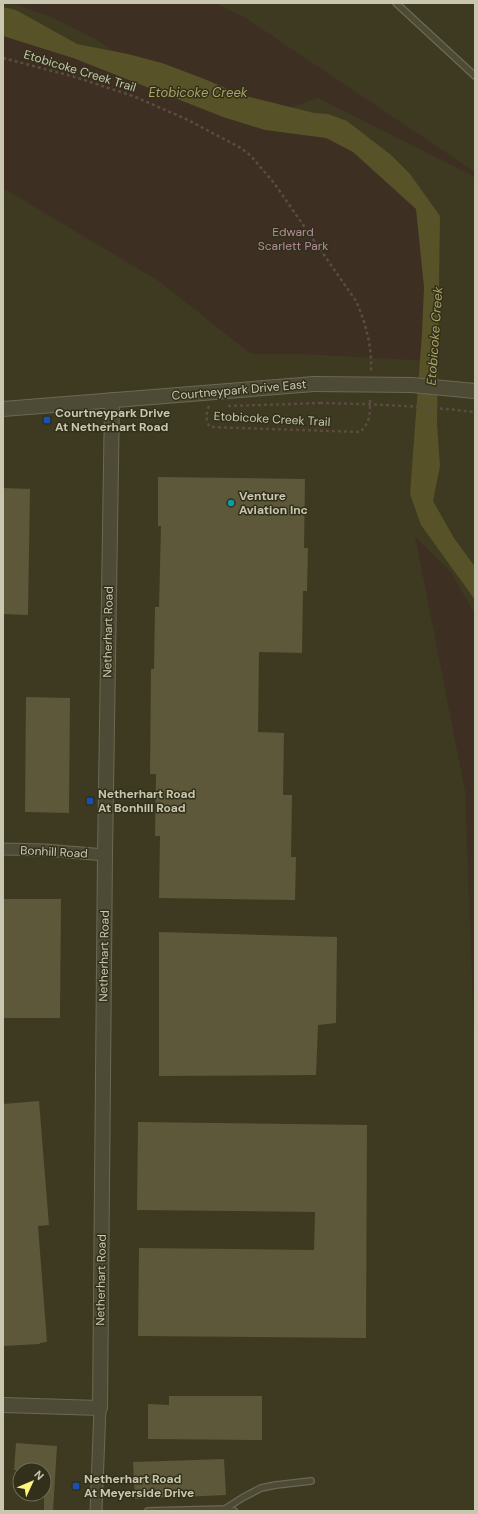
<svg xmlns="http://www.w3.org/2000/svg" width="478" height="1514" font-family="'DM Sans',sans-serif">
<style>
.green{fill:#3e2f23}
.water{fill:#575227}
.building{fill:#5c5839}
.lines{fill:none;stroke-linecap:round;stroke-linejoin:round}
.service-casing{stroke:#6b6953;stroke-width:8}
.minor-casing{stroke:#6b6953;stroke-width:13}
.tertiary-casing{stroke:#6b6953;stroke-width:16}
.path{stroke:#5b4b41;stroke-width:2.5;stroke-dasharray:3 3;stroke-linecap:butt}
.service{stroke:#4d4b35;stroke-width:5.5}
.minor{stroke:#4d4b35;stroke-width:11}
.tertiary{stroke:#4d4b35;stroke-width:14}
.tertiary-bridge-casing{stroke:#6b6953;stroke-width:16;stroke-linecap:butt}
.path-bridge{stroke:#5b4b41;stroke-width:2.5;stroke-dasharray:3 3;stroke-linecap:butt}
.tertiary-bridge{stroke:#4d4b35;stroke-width:14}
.transit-dot{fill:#1a4fb4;stroke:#32301a;stroke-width:1.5}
.culture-dot{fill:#0f9aa8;stroke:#32301a;stroke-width:1.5}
.labels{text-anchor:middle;stroke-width:3;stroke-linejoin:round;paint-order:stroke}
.street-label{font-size:12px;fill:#c9c7b0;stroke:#32301a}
.park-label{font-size:12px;fill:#b58c9e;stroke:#32301a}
.poi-label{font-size:12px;font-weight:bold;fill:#c9c7b0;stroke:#32301a;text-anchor:start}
.water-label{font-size:13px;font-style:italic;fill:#aba366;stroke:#32301a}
</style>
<rect width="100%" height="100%" fill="#3d3a21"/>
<g class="green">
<polygon points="12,3 215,3 244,17 475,172 475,177 318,98 278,112 122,57 95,39 49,16"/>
<polygon points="3,26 330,127 423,205 431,361 304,354 251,354 160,282 3,188"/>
<polygon points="415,536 450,571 475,614 475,1056 465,791"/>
</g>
<polygon class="water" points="3,7 16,10 77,44 128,54 162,63 202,78 242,95 314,113 328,114 347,121 391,155 410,174 440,216 437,424 440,466 433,501 454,538 475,567 475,600 421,525 410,494 422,333 424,287 416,209 353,152 326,138 265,130 223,117 73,58 3,36"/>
<g class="building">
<polygon points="158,477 305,479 304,548 308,548 307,591 303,591 302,653 259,652 258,732 284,733 283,795 292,795 291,857 296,857 295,900 159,898 160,836 155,836 156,774 150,774 151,669 154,669 155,607 159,607 161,526 158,526"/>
<polygon points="3,488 30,489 28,615 3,614"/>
<polygon points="26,697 70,698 69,813 25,812"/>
<polygon points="3,899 61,899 60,1018 3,1018"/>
<polygon points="159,932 337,937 336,1023 318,1025 316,1075 159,1076"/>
<polygon points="39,1101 49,1225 38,1226 47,1342 40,1343 40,1344 3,1346 3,1104"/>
<polygon points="138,1122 367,1125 366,1338 138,1336 139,1248 314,1250 315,1212 137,1210"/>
<polygon points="169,1396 262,1396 262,1440 148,1439 148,1404 169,1405"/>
<polygon points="16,1443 57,1446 53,1511 44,1511 44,1470 14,1470"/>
<polygon points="224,1459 226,1495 135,1499 133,1462"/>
</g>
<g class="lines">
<defs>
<g id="service">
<polyline points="396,3 475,76"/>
<polyline points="225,1509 234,1511"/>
<polyline points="148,1511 225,1509 242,1498 261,1488 276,1485 311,1481"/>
</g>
<g id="minor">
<polyline points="3,849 45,850 105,855"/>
<polyline points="96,1511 100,1408"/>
</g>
<g id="tertiary">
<polyline points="3,409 314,384"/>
<polyline points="3,1405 100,1408 105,855 112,400"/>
</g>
</defs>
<use href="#service" class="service-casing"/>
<use href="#minor" class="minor-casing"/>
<use href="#tertiary" class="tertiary-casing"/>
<g class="path">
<path d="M3 58 75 77 133 96 186 119 241 148 251 156 274 183 356 301C366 323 372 347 371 371"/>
<path d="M209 406C206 413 205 420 210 427L360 432C371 422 370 412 370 398"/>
<polyline points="228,406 320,403"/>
</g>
<use href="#service" class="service"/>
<use href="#minor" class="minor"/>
<use href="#tertiary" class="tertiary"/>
<defs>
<polyline id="tertiary-bridge" points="314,384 412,385 475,391"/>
</defs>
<use href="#tertiary-bridge" class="tertiary-bridge-casing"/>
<path class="path-bridge" d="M320 403C372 404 423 406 475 412"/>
<use href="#tertiary-bridge" class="tertiary-bridge"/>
</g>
<g class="transit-dot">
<rect x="43" y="416" width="8" height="8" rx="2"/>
<rect x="86" y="797" width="8" height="8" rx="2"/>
<rect x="72" y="1482" width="8" height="8" rx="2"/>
</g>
<circle class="culture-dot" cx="231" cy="503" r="4"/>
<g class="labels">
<g class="street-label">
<text transform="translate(80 71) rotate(17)" y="4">Etobicoke Creek Trail</text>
<text transform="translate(239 390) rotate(-5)" y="4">Courtneypark Drive East</text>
<text transform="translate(272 419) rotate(3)" y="4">Etobicoke Creek Trail</text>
<text transform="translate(108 632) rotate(-89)" y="4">Netherhart Road</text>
<text transform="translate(54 852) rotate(3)" y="4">Bonhill Road</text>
<text transform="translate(104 956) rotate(-89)" y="4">Netherhart Road</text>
<text transform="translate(101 1280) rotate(-89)" y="4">Netherhart Road</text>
</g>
<g class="park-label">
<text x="293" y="236">Edward<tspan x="293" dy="14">Scarlett Park</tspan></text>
</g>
<g class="poi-label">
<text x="55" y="417">Courtneypark Drive<tspan x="55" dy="14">At Netherhart Road</tspan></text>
<text x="239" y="500">Venture<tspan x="239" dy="14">Aviation Inc</tspan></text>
<text x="98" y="798">Netherhart Road<tspan x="98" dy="14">At Bonhill Road</tspan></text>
<text x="84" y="1483">Netherhart Road<tspan x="84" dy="14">At Meyerside Drive</tspan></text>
</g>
<g class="water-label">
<text x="198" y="97">Etobicoke Creek</text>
<text transform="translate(434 336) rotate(-86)" y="5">Etobicoke Creek</text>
</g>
</g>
<rect width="478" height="1514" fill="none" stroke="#c9c7b0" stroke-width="8"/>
<g transform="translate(32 1482) rotate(46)"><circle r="19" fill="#32301a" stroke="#6e6c56"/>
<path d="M0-3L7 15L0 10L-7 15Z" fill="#fff57f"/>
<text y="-6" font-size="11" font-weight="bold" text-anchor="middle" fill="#c9c7b0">N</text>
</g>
</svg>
